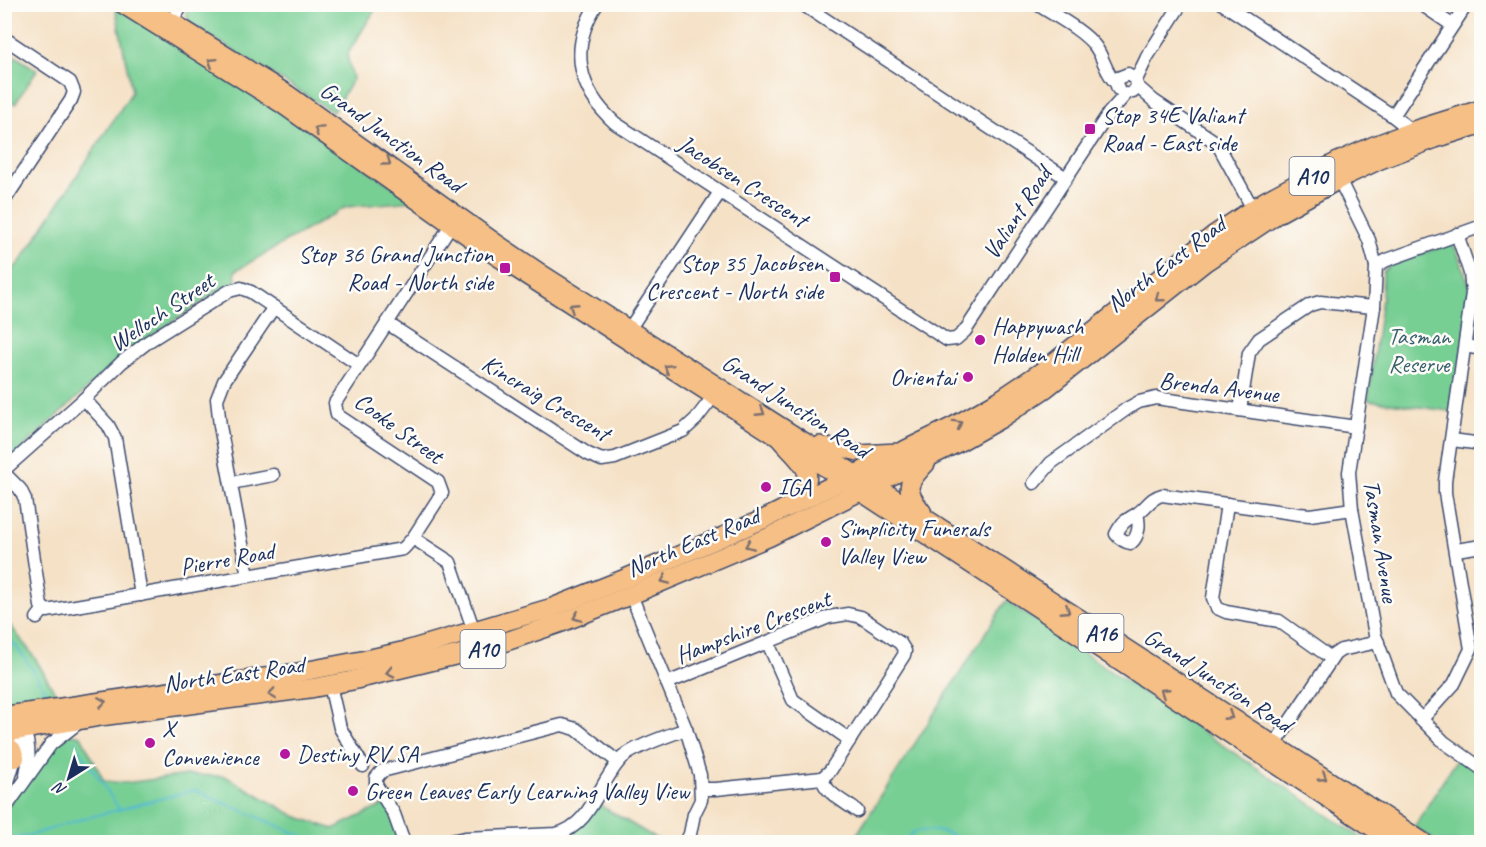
<svg xmlns="http://www.w3.org/2000/svg" width="1486" height="847" font-family="Caveat,sans-serif">
<style>
.green{fill:#78cf94;stroke:#4a7f79;stroke-width:1.5}
.lines{fill:none;stroke-linecap:round;stroke-linejoin:round}
.stream{stroke:#54bad2;stroke-width:2}
.minor-casing{stroke:#3c4a6e;stroke-width:15}
.major-casing{stroke:#3c4a6e;stroke-width:18}
.highway-casing{stroke:#3c4a6e;stroke-width:21}
.minor{stroke:#fff;stroke-width:12}
.major{stroke:#f5bf86;stroke-width:15}
.highway{stroke:#f5bf86;stroke-width:18}
.oneway{stroke:#7d7070}
.poi-dot{fill:#b5179e;stroke:#fdfcf7;stroke-width:2}
.labels{text-anchor:middle;stroke-width:5;stroke-linejoin:round;paint-order:stroke}
.shield{fill:#fdfcf7;stroke:#5f6c8c;stroke-width:1.5}
.shield-label{font-size:22px;font-weight:bold;fill:#1b2f5e}
.poi-label{font-size:24px;fill:#1b2f5e;stroke:#fdfcf7;text-anchor:start}
.street-label{font-size:24px;fill:#1b2f5e;stroke:#fdfcf7}
.park-label{font-size:24px;fill:#375f6e;stroke:#fdfcf7}
</style>
<rect width="100%" height="100%" fill="#fdfcf7"/>
<filter id="ink" filterUnits="userSpaceOnUse"><feTurbulence type="fractalNoise" baseFrequency=".0167" numOctaves="2"/><feDisplacementMap in="SourceGraphic" scale="12" xChannelSelector="R" yChannelSelector="G"/><feConvolveMatrix kernelMatrix="1 2 1 2 8 2 1 2 1" color-interpolation-filters="sRGB"/></filter>
<filter id="wash" filterUnits="userSpaceOnUse"><feTurbulence type="fractalNoise" baseFrequency=".008" numOctaves="4" result="noise"/><feDisplacementMap in="SourceGraphic" scale="24" xChannelSelector="R" yChannelSelector="G"/><feGaussianBlur stdDeviation="1.35" result="paint"/><feColorMatrix in="noise" values="0 0 0 0 0 0 0 0 0 0 0 0 0 0 0 0 0 1.4 0 .05"/><feComposite in="paint" operator="in"/></filter>
<g filter="url(#wash)">
<rect width="100%" height="100%" fill="#f5e1c6"/>
<g class="green">
<polygon points="190,4 378,5 347,55 353,79 333,112 189,23 186,12"/>
<polygon points="115,6 251,92 414,201 346,207 235,271 236,282 226,286 128,351 5,464 5,277 20,262 132,92"/>
<polygon points="4,49 37,70 15,104 5,97"/>
<polygon points="1451,243 1457,251 1472,293 1456,412 1368,400 1382,298 1383,272 1389,266"/>
<polygon points="1006,601 1368,842 852,842"/>
<polygon points="4,617 35,658 60,701 5,709"/>
<polygon points="64,732 81,736 104,781 125,783 187,775 225,776 295,816 333,829 388,803 404,842 5,842 5,810"/>
<polygon points="1460,754 1481,768 1481,842 1437,842 1414,827"/>
<polygon points="593,801 662,842 446,842 556,834"/>
</g>
<g class="lines">
<g class="stream">
<path d="M4 634C24 652 37 678 51 701"/>
<polyline points="74,741 120,810"/>
<polyline points="4,841 31,835 79,820 194,790 316,842"/>
<path d="M905 842 913 832C931 829 949 830 962 842"/>
<polyline points="1470,842 1482,841"/>
</g>
</g>
</g>
<g filter="url(#ink)">
<g class="lines">
<defs>
<g id="minor">
<path d="M597 4C569 47 577 89 615 123L947 340 956 339 965 331 1109 113 1126 94"/>
<polyline points="802,4 1066,178"/>
<path d="M1037 4C1055 16 1083 30 1095 46 1104 58 1105 72 1116 83"/>
<polyline points="1223,4 1393,116 1412,131"/>
<polyline points="1421,4 1452,25"/>
<polyline points="172,21 183,4"/>
<polyline points="4,38 70,82 74,92 71,100 4,201"/>
<polyline points="1136,80 1147,57 1181,4"/>
<polyline points="1137,86 1154,101 1217,143 1253,209"/>
<polyline points="1118,89 1116,83 1118,78 1128,74 1136,80 1137,87 1133,92"/>
<polyline points="1393,116 1467,4"/>
<polyline points="1339,179 1369,240 1376,266 1374,307 1349,472 1352,509 1375,635 1396,693 1444,742 1482,769"/>
<polyline points="451,225 335,403 337,415 438,482 442,493 413,538 450,562 474,631"/>
<polyline points="1376,266 1387,260 1482,226"/>
<polyline points="387,323 588,454 602,460 615,458 683,431 696,419 713,397"/>
<polyline points="630,328 720,192"/>
<polyline points="1465,346 1482,349"/>
<polyline points="84,399 108,425 115,438 141,595"/>
<polyline points="1240,410 1249,353 1259,339 1310,305 1320,302 1374,307"/>
<polyline points="1452,440 1482,444"/>
<polyline points="4,470 84,399 122,362 149,341 229,291 241,288 251,292 359,365"/>
<polyline points="4,473 20,489 25,499 41,606 47,611 403,549 413,538"/>
<polyline points="231,483 273,475"/>
<polyline points="1034,483 1051,463 1128,408 1139,402 1156,398 1356,427"/>
<polyline points="1227,504 1213,598 1217,608 1226,612 1279,621 1331,658"/>
<path d="M1137 514C1140 524 1139 536 1131 543 1124 542 1120 539 1116 534 1124 519 1126 521 1138 513 1147 507 1150 498 1162 495L1299 514 1310 515 1352 509"/>
<polyline points="1456,550 1482,546"/>
<polyline points="248,576 220,426 217,399 224,381 274,307"/>
<polyline points="631,595 686,729 700,775 701,800 694,814 690,834 686,842"/>
<polyline points="37,618 44,609"/>
<polyline points="768,643 793,700 850,740"/>
<polyline points="667,683 829,617 848,614 861,617 900,643 905,651 904,655 830,771 822,778"/>
<polyline points="330,685 340,728 363,766"/>
<polyline points="1421,720 1454,684 1471,649 1445,493 1445,481 1472,293 1470,273 1457,234"/>
<path d="M24 729C29 744 30 759 26 774"/>
<polyline points="1274,745 1335,654 1341,650 1378,642"/>
<path d="M702 789H716L822 778C825 793 845 802 857 811"/>
<polyline points="4,795 24,729"/>
<polyline points="4,810 51,744 78,723"/>
<polyline points="404,842 394,814 376,785 376,778 382,771 562,725 576,729 618,762"/>
<path d="M446 842 465 838 556 834C592 826 599 781 622 758 633 747 670 735 686 729"/>
</g>
<g id="major">
<polyline points="120,4 281,105 491,254 850,485"/>
<polyline points="145,4 288,93 498,243 541,272 857,474"/>
<polyline points="820,444 858,453 899,451"/>
</g>
<g id="highway">
<path d="M781 440C806 468 819 471 793 505"/>
<polyline points="866,480 1423,842"/>
<polyline points="860,491 1395,842"/>
<path d="M922 512C904 489 906 484 926 463"/>
<polyline points="4,716 295,673 364,660 408,650 551,608 624,579 764,519 954,426 998,401 1047,368 1214,235 1265,201 1339,161 1373,146 1418,129 1482,109"/>
<polyline points="4,733 104,716 313,688 350,681 490,647 563,622 631,595 769,537 959,442 1000,419 1046,388 1205,262 1277,214 1347,175 1379,160 1434,139 1482,124"/>
<polyline points="4,744 12,750 15,758"/>
</g>
</defs>
<use href="#minor" class="minor-casing"/>
<use href="#major" class="major-casing"/>
<use href="#highway" class="highway-casing"/>
<use href="#minor" class="minor"/>
<use href="#major" class="major"/>
<use href="#highway" class="highway"/>
</g>
<defs><path id="oneway-chevron" d="M-2-3.5L2.5 0L-2 3.5" fill="none" stroke-width="1.6" stroke-linecap="round" stroke-linejoin="round" transform="scale(1.5)"/></defs>
<g class="oneway">
<use href="#oneway-chevron" transform="translate(212 62) rotate(-148)"/>
<use href="#oneway-chevron" transform="translate(318 130) rotate(-146)"/>
<use href="#oneway-chevron" transform="translate(387 162) rotate(36)"/>
<use href="#oneway-chevron" transform="translate(1159 298) rotate(142)"/>
<use href="#oneway-chevron" transform="translate(573 307) rotate(-147)"/>
<use href="#oneway-chevron" transform="translate(668 368) rotate(-148)"/>
<use href="#oneway-chevron" transform="translate(761 412) rotate(33)"/>
<use href="#oneway-chevron" transform="translate(958 424) rotate(-29)"/>
<use href="#oneway-chevron" transform="translate(749 545) rotate(157)"/>
<use href="#oneway-chevron" transform="translate(665 580) rotate(157)"/>
<use href="#oneway-chevron" transform="translate(1066 610) rotate(33)"/>
<use href="#oneway-chevron" transform="translate(577 617) rotate(158)"/>
<use href="#oneway-chevron" transform="translate(390 672) rotate(167)"/>
<use href="#oneway-chevron" transform="translate(1164 692) rotate(-147)"/>
<use href="#oneway-chevron" transform="translate(272 694) rotate(172)"/>
<use href="#oneway-chevron" transform="translate(102 702) rotate(-8)"/>
<use href="#oneway-chevron" transform="translate(1229 716) rotate(33)"/>
<use href="#oneway-chevron" transform="translate(1323 777) rotate(33)"/>
</g>
</g>
<g class="poi-dot">
<rect x="1084" y="123" width="12" height="12" rx="3"/>
<rect x="499" y="262" width="12" height="12" rx="3"/>
<rect x="829" y="271" width="12" height="12" rx="3"/>
<circle cx="980" cy="340" r="6"/>
<circle cx="968" cy="377" r="6"/>
<circle cx="766" cy="487" r="6"/>
<circle cx="826" cy="542" r="6"/>
<circle cx="150" cy="743" r="6"/>
<circle cx="285" cy="754" r="6"/>
<circle cx="353" cy="791" r="6"/>
</g>
<g class="labels">
<g class="shield">
<rect x="1289.5" y="157" width="45" height="38" rx="4.5"/>
<rect x="1078.5" y="614" width="45" height="38" rx="4.5"/>
<rect x="460.5" y="630" width="45" height="38" rx="4.5"/>
</g>
<g class="shield-label">
<text x="1312" y="184">A10</text>
<text x="1101" y="641">A16</text>
<text x="483" y="657">A10</text>
</g>
<g class="poi-label">
<text x="1102" y="123">Stop 34E Valiant<tspan x="1102" dy="28">Road - East side</tspan></text>
<text x="493" y="262" text-anchor="end">Stop 36 Grand Junction<tspan x="493" dy="28">Road - North side</tspan></text>
<text x="823" y="271" text-anchor="end">Stop 35 Jacobsen<tspan x="823" dy="28">Crescent - North side</tspan></text>
<text x="992" y="334">Happywash<tspan x="992" dy="28">Holden Hill</tspan></text>
<text x="956" y="385" text-anchor="end">Orientai</text>
<text x="778" y="495">IGA</text>
<text x="838" y="536">Simplicity Funerals<tspan x="838" dy="28">Valley View</tspan></text>
<text x="162" y="737">X<tspan x="162" dy="28">Convenience</tspan></text>
<text x="297" y="762">Destiny RV SA</text>
<text x="365" y="799">Green Leaves Early Learning Valley View</text>
</g>
<g class="street-label">
<text transform="translate(392 137) rotate(36)" y="8">Grand Junction Road</text>
<text transform="translate(743 181) rotate(33)" y="8">Jacobsen Crescent</text>
<text transform="translate(1017 213) rotate(-57)" y="8">Valiant Road</text>
<text transform="translate(1166 264) rotate(-37)" y="8">North East Road</text>
<text transform="translate(162 312) rotate(-34)" y="8">Welloch Street</text>
<text transform="translate(1219 387) rotate(7)" y="8">Brenda Avenue</text>
<text transform="translate(546 398) rotate(31)" y="8">Kincraig Crescent</text>
<text transform="translate(796 406) rotate(33)" y="8">Grand Junction Road</text>
<text transform="translate(399 428) rotate(36)" y="8">Cooke Street</text>
<text transform="translate(1381 541) rotate(81)" y="8">Tasman Avenue</text>
<text transform="translate(693 542) rotate(-23)" y="8">North East Road</text>
<text transform="translate(227 559) rotate(-10)" y="8">Pierre Road</text>
<text transform="translate(753 627) rotate(-21)" y="8">Hampshire Crescent</text>
<text transform="translate(234 674) rotate(-8)" y="8">North East Road</text>
<text transform="translate(1218 680) rotate(33)" y="8">Grand Junction Road</text>
</g>
<g class="park-label">
<text x="1419" y="344">Tasman<tspan x="1419" dy="28">Reserve</tspan></text>
</g>
</g>
<rect width="1486" height="847" fill="none" stroke="#fdfcf7" stroke-width="24"/>
<g transform="translate(69 778) rotate(217)" stroke="#fdfcf7" stroke-width="4.5" paint-order="stroke">
<path d="M0-4.5L10 22L0 15L-10 22Z" fill="#1b2f5e"/>
<text y="-9" font-size="16" font-weight="bold" text-anchor="middle" fill="#1b2f5e">N</text>
</g>
</svg>
